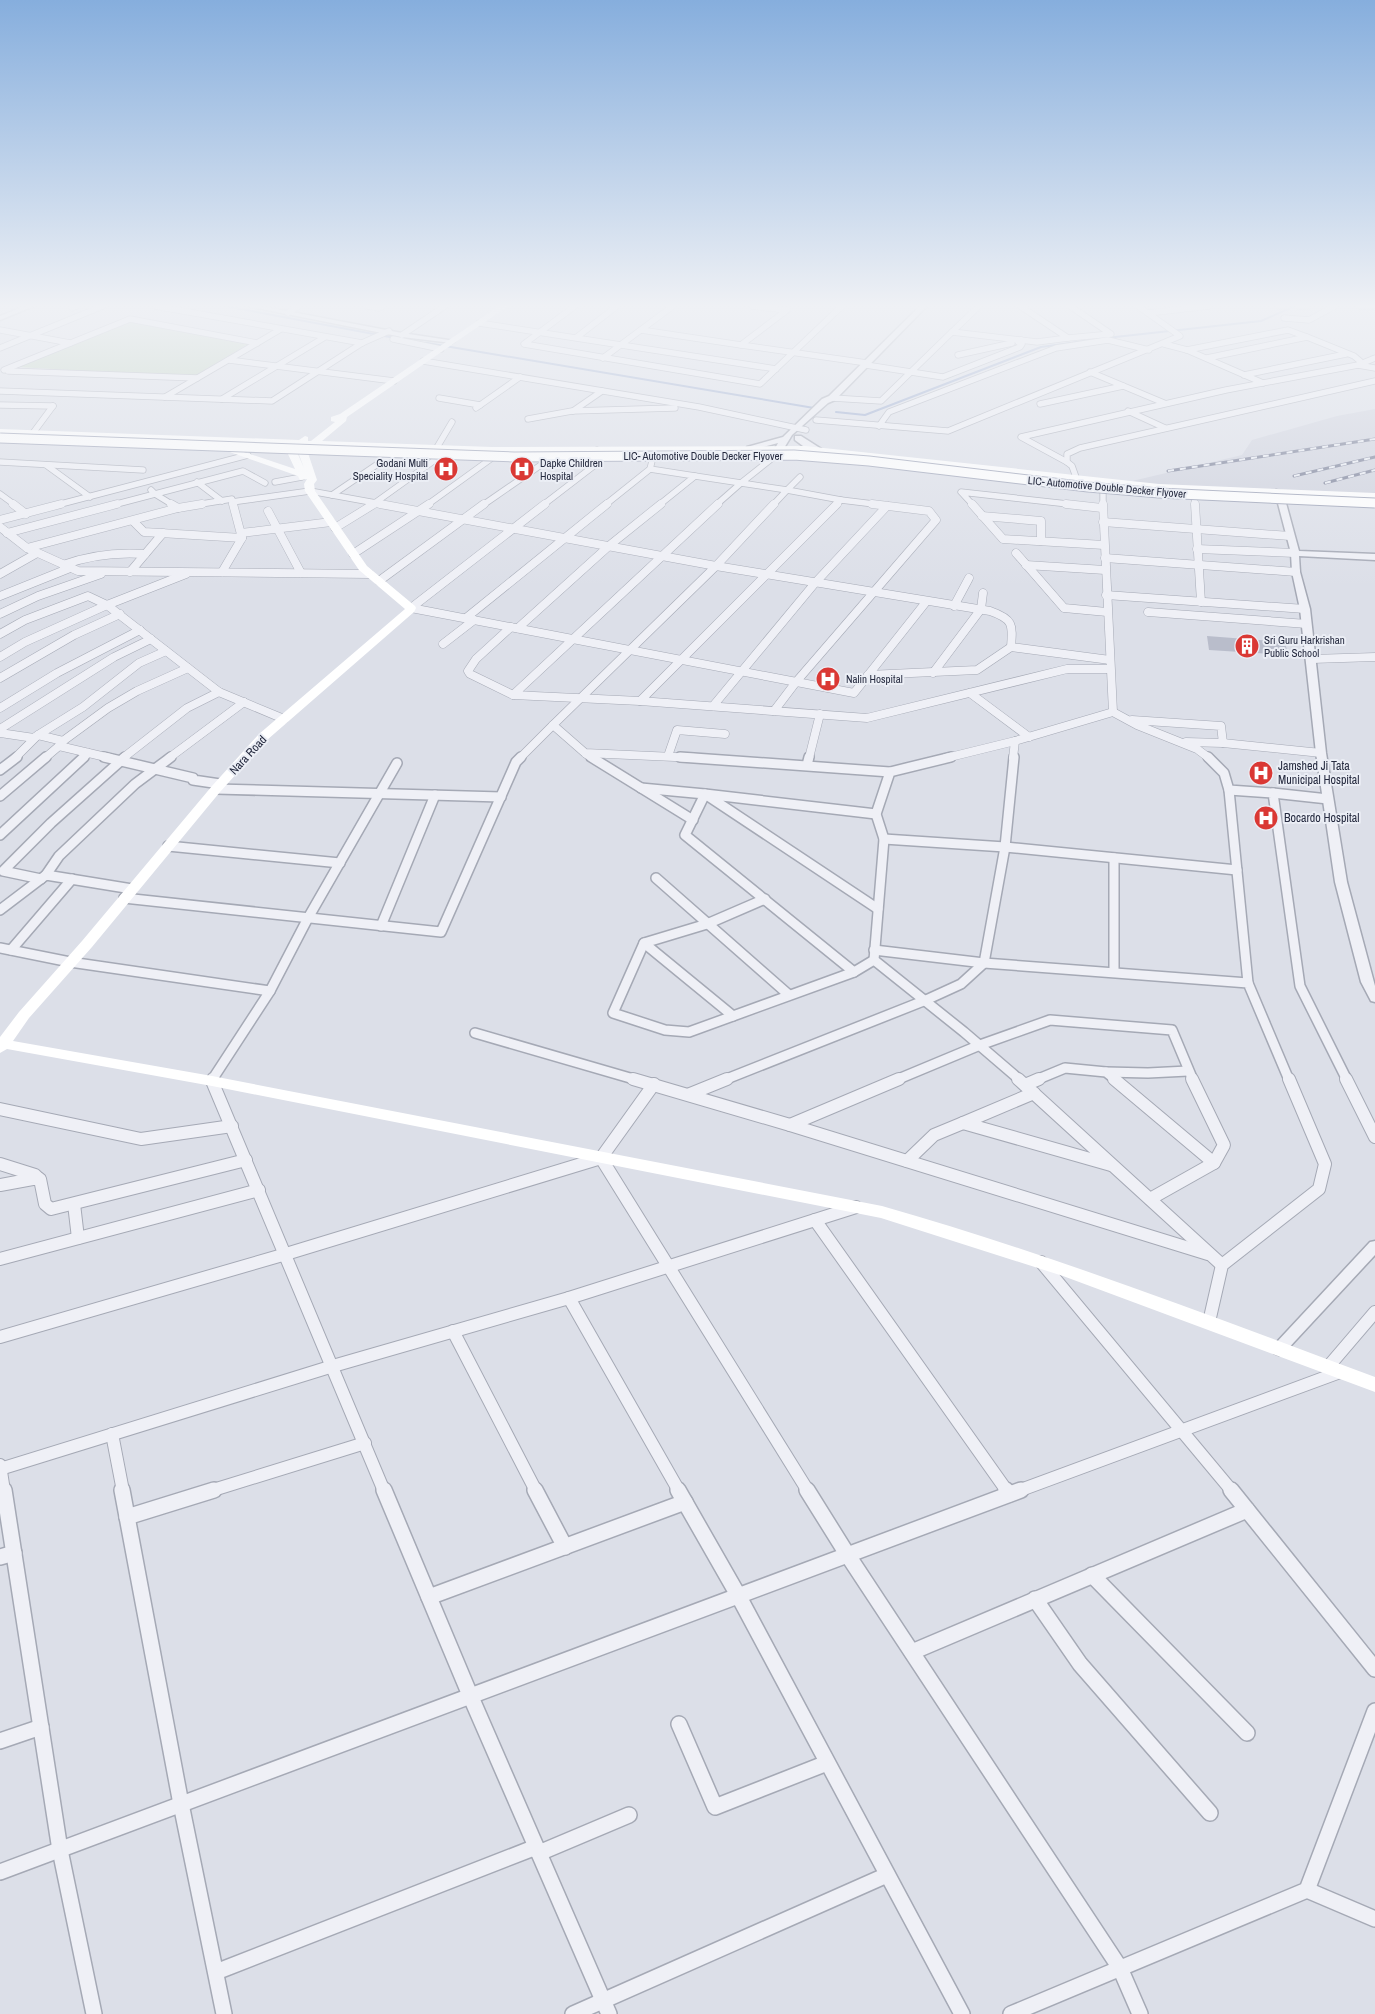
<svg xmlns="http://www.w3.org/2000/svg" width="1375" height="2014" font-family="'Archivo Narrow',sans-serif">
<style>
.built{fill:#ced1dd}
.green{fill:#bed2bc}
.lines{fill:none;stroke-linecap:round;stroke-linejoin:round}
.stream{stroke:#93a5cc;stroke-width:2}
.building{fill:#b9bdcb}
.minor-far4-casing{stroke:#a5a9b5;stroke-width:7}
.minor-far3-casing{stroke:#a5a9b5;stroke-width:9}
.minor-far2-casing{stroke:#a5a9b5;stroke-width:12}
.minor-far1-casing{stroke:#a5a9b5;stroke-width:14}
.minor-casing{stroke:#a5a9b5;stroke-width:18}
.tertiary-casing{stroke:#a5a9b5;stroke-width:3}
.minor-far4{stroke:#eff0f6;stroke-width:5.5}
.minor-far3{stroke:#eff0f6;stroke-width:8}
.minor-far2{stroke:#eff0f6;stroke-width:9}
.minor-far1{stroke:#eff0f6;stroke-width:12}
.minor{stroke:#eff0f6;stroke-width:15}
.tertiary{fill:#eff0f6;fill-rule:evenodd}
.secondary{fill:#fff;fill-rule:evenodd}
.rail-casing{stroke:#747a93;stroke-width:3}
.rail{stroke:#ebeef5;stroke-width:2;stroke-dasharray:6;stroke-linecap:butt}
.primary-bridge-casing{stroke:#9aa0b5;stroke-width:11;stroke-linecap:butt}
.primary-bridge{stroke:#fff;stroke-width:9}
.labels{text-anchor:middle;stroke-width:4;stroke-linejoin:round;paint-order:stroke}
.far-street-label{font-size:11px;fill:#252a3f;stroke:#ebeef5}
.far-poi-label{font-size:11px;fill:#252a3f;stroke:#ebeef5;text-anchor:start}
.street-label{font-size:12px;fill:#252a3f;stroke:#ebeef5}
.poi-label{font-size:12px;fill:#252a3f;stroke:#ebeef5;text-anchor:start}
</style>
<rect width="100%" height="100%" fill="#dcdfe8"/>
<polygon class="built" points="1375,409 1375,495 1217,489 1128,482 1242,455 1252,440 1337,416"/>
<polygon class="green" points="132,320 250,343 193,377 17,367"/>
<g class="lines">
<g class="stream">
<polyline points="225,306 395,338"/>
<polyline points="1106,338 1261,321 1295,306"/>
<polyline points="427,343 814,408"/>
<polyline points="836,412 865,415 1041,347 1085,341"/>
</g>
</g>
<polygon class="building" points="1207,636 1285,642 1288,655 1209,650"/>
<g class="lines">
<defs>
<g id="minor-far4">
<polyline points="155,306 362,343"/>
<polyline points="367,306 379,308 383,306"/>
<polyline points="575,306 524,344 760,384 842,306"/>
<polyline points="979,306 952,332 1037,342 1068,338 1020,306"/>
<polyline points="1279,306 1282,306"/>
<polyline points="1297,306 1308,306"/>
<polyline points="1360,306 1375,306"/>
<polyline points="72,308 76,306"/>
<polyline points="288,313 299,306"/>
<polyline points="1148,313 1210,306"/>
<polyline points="1284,318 1309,320 1335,306"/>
<polyline points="479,323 776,369"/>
<polyline points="0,330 70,343"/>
<polyline points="641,330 741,345 787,310 752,306"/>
<polyline points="402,335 445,306"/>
<polyline points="577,337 617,306"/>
<polyline points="1068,338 1111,334 1070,306"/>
<polyline points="393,339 441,349"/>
<polyline points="1164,344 1187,350 1263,383"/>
<polyline points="741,345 867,363"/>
<polyline points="0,348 103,306"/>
<polyline points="1187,350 1288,330 1307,337"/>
<polyline points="958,355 1012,343"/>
<polyline points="603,358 673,306"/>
<polyline points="1207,358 1307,337 1354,356 1361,362"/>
<polyline points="1375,358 1358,365 1375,368"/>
<polyline points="229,360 394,381"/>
<polyline points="423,361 699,407 806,430"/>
<polyline points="866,365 943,377 1020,347 1022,344 1018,342 1021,340"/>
<polyline points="4,370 130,319 257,343"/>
<polyline points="8,371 197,378"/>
<polyline points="1090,372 1164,403"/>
<polyline points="1244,375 1346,354"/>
<polyline points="0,391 272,401 362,343 389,331"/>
<polyline points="165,397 281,329"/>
<polyline points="439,398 480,405"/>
<polyline points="832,398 881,401 952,332"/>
<polyline points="222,399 325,337"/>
<polyline points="1040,404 1123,386"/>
<polyline points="0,405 53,406"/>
<polyline points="476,408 520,377"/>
<polyline points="573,411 602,391"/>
<polyline points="1128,411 1165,428"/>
<polyline points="528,419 572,411 675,408"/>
<polyline points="816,420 948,431 1180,336 1138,306"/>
<polyline points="879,426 889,412 1056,348 1108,340 1149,350"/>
<polyline points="33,433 53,406"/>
<polyline points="436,449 452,422"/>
<polyline points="0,462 143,470"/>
<polyline points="1067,462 1021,437 1226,390 1358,365"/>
<polyline points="46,465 90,497"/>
<polyline points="650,469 695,476 659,505"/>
<polyline points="695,476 741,483"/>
<polyline points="1077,480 1072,466 1067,462 1067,454 1080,448 1375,381"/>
<polyline points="197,482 222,501"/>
<polyline points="275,482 302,477"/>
<polyline points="787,490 841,500 836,505"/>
<polyline points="787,490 800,477"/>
<polyline points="1103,490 1103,505"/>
<polyline points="0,494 15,505"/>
<polyline points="332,495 391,455"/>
<polyline points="1194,496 1195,505"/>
<polyline points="841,500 882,505"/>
<polyline points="232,502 310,491 387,505"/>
<polyline points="57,505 248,455"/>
<polyline points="113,505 155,494 151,490"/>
<polyline points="173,505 155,494 243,471 265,483"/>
<polyline points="195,505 232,499 234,505"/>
<polyline points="372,505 439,457"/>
<polyline points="427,505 492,458"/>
<polyline points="483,505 551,458"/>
<polyline points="543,505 595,465 597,450"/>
<polyline points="605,505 650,469 653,457"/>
<polyline points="716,505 741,483"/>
<polyline points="773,505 787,490 741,483 775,456"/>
<polyline points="973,505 961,492 1077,505"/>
</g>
<g id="minor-far3">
<polyline points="13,504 26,514"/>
<path d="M380 504 716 566 990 611C1013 619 1013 624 1011 647L1110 660"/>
<polyline points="837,504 640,701 867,718 1067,669 1110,669"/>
<polyline points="972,504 1003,539 1104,545"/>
<polyline points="1066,504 1102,508"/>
<polyline points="1103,504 1113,712"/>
<polyline points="1195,504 1201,602"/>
<polyline points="178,508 202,504"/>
<polyline points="268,511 301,573"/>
<polyline points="982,516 1041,521 1041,541"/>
<polyline points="0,520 61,504"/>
<polyline points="133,521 144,532 242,538 233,504"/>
<polyline points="1103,522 1290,536"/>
<polyline points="0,527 27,548 78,571 369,574"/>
<polyline points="335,528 374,504"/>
<polyline points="7,533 117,504"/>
<polyline points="241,533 331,522"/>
<polyline points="27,548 178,508 171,504"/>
<polyline points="1197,549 1295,553"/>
<polyline points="1016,553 1064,608 1107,612"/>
<polyline points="353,554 429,504"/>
<polyline points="1105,558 1296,572"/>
<path d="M63 565C90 555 116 552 145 554"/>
<polyline points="1026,565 1105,570"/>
<polyline points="130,572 163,533"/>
<polyline points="222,572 242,538"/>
<polyline points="0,574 37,553"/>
<polyline points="186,574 107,605 219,692 284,719"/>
<polyline points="379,581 484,504"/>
<polyline points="1106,595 1305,609"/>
<polyline points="0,596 70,568"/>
<polyline points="954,606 969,578"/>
<polyline points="411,608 854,693 926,602"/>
<polyline points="411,608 545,504"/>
<polyline points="1148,612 1307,624"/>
<polyline points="0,614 38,596 101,574"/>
<polyline points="466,618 607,504"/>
<polyline points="511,627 476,659 468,671 470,674 513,695"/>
<polyline points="518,628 610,545 661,504"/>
<polyline points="0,634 25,620 88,596 107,605"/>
<polyline points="443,644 474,620"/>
<polyline points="0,657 25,642 107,605"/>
<polyline points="1312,659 1375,657"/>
<polyline points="933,673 981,609 983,593"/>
<polyline points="868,675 977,670 1011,647"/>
<polyline points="0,678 74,635 120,614"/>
<polyline points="970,693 1029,737"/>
<polyline points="640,701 513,695 718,504"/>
<polyline points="713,706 815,583 887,506"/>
<polyline points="0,708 57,673 140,630"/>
<polyline points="774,711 796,682 936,520 929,511 872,504"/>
<polyline points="1132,720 1221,726 1223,743 1186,742"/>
<polyline points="0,729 114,657 151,639"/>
<polyline points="0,733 34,738 38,735 63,741 59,746 110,758"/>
<polyline points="63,741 108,708 137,691 188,668"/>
<polyline points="1223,743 1321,753"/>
<polyline points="586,754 593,758"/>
<polyline points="668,756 677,730 725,734"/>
<polyline points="15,758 38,735 83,707 139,663 166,651"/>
<polyline points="45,758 59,746"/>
<polyline points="83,758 88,753"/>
<polyline points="123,758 187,708 219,692"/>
<polyline points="169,758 244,702"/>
<polyline points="520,758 553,725"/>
<polyline points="697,758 585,753 553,725 716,566 774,504"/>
<polyline points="809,758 820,714"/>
<polyline points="946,758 1015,741"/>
<polyline points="1013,758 1015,741 1113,712 1137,725 1197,749 1209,758"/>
</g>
<g id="minor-far2">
<polyline points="104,757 193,778 193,780 220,784"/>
<polyline points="591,757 693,820"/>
<polyline points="680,757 890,772"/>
<polyline points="951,757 890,772 876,814 884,839 874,960 964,1032 1020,1080"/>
<polyline points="1208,757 1224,773 1229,790 1273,793 1300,986 1347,1080"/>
<polyline points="807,765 809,757"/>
<polyline points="0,770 17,757"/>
<polyline points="641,788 705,794 685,835 854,972"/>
<polyline points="216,789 501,797"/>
<polyline points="1229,790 1248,983"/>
<polyline points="1273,793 1328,799"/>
<polyline points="0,796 46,757"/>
<polyline points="876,814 705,794 878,909"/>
<polyline points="0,835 84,757"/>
<polyline points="884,839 1005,847 1237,870"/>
<polyline points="168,846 340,863"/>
<polyline points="1114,858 1114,972"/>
<polyline points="46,875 59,856 135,784 171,757"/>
<polyline points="656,878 789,995"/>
<polyline points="41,879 3,871 51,823 125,757"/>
<polyline points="124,898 441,932 516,762 521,757"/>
<polyline points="765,899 707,924 644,943 613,1013 665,1030 689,1032 854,972 874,960"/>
<polyline points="0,910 46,875 132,889"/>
<polyline points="381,926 435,795"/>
<polyline points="644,943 733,1016"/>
<polyline points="0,948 70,962 270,991 212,1080"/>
<polyline points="11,950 72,879"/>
<polyline points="874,950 984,963 1248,983 1289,1080"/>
<polyline points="270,991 308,918 397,763"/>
<polyline points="475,1033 637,1080"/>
<polyline points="1106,1072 1148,1073 1188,1071"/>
<polyline points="724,1080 926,1000 961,984 984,963 1005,847 1014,757"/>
<polyline points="896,1080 980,1045 1050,1020 1172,1030 1193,1080"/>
<polyline points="1036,1080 1065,1068 1106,1072 1116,1080"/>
</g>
<g id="minor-far1">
<polyline points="213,1079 212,1081 384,1491"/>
<polyline points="633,1079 790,1125 1208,1254"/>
<polyline points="1018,1079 1222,1265"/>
<polyline points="1114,1079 1214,1163"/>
<polyline points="1346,1079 1375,1137"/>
<polyline points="1025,1085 1039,1079"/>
<polyline points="1034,1093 963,1123 1111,1165"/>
<polyline points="690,1094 727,1079"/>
<polyline points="0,1109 141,1139 232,1126"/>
<polyline points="790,1125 899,1079"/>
<polyline points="601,1158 808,1491"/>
<polyline points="907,1161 934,1135 963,1123"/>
<polyline points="0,1164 35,1175 38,1178"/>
<polyline points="0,1185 38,1178 40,1179 45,1204 51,1209 246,1160"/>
<polyline points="1150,1199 1214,1163 1224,1145 1192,1079"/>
<polyline points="74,1204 78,1238"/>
<polyline points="815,1220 1007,1491"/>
<polyline points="0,1259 259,1190"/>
<polyline points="1041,1262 1232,1491"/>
<polyline points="569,1298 856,1207"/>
<polyline points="1209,1322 1222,1265 1319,1189 1325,1164 1289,1079"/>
<polyline points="453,1331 536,1491"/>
<polyline points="0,1337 286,1254 601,1158 654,1084"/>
<polyline points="1328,1367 1375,1312"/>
<polyline points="112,1434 123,1491"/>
<polyline points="0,1465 4,1491"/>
<polyline points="0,1469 333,1366 569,1298 679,1491"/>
<polyline points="210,1491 365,1443"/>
<polyline points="1018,1491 1340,1372"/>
</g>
<g id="minor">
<polyline points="4,1490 60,1850 94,2014"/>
<polyline points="122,1490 181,1804 224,2014"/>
<polyline points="384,1490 470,1695 609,2014"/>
<polyline points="535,1490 565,1547"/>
<polyline points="678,1490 738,1595 962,2014"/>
<polyline points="807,1490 847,1554 1120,1968 1140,2014"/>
<polyline points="1006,1490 1009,1494"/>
<polyline points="1231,1490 1375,1669"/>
<polyline points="127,1517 214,1490"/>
<polyline points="0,1557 14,1553"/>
<polyline points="1092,1575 1247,1733"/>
<polyline points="429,1597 685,1502"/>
<polyline points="1035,1599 1080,1664 1210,1813"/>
<polyline points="912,1652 1247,1510"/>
<polyline points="679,1724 715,1807 827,1763"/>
<polyline points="0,1741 41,1727"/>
<polyline points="539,1853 629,1815"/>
<polyline points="0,1872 1021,1490"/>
<polyline points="1307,1890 1375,1919"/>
<polyline points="216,1972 536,1847"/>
<polyline points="573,2014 887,1875"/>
<polyline points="1011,2014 1307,1890 1375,1711"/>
</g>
<g id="tertiary">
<polygon points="25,306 34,306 0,320 0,316"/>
<polygon points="246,306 260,306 402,333 455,341 452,343 402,337"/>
<polygon points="920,306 927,306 835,400 828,403 792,435 778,458 771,456 778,443 747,451 747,447 783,437 822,399 829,396"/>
<polygon points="795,436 801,436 823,450 819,452 807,449 795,440"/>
<polygon points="1276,490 1283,492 1299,551 1375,554 1375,560 1299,556 1300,572 1310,609 1326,753 1347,882 1375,986 1375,1002 1371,1001 1361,982 1335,882 1316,753 1300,609 1292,572 1291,553 1275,492"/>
<polygon points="1375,1241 1375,1255 1284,1353 1279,1355 1274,1353 1271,1349 1274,1345 1370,1242"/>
</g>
</defs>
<use href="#minor-far4" class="minor-far4-casing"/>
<use href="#minor-far3" class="minor-far3-casing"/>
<use href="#minor-far2" class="minor-far2-casing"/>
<use href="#minor-far1" class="minor-far1-casing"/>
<use href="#minor" class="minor-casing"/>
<use href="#tertiary" class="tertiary-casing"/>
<use href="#minor-far4" class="minor-far4"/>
<use href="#minor-far3" class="minor-far3"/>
<use href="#minor-far2" class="minor-far2"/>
<use href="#minor-far1" class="minor-far1"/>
<use href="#minor" class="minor"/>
<use href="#tertiary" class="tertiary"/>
<path class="secondary" d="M499 306H508L347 417 346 421 322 441 492 447 805 446 1159 484 1375 493V499L1159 490 805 452 492 453 315 446 308 453 317 480 314 484 315 491 367 566 415 606 416 608 414 612 267 740 220 792 92 947 29 1018 13 1041 212 1076 882 1206C1050 1254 1212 1316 1375 1377V1392L1063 1276 881 1218 212 1086 7 1049 0 1053V1037L19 1012 82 941 212 786 259 734 405 609 359 570 305 491 304 484 307 479 300 480 298 476 221 449 223 447H229L295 469 287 452 293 445 0 435V429L299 440 305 436 308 437V441H311L335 422 331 421V417L340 414ZM303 446H305L298 452 304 468 297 452Z"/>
<defs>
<g id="rail">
<polyline points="0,438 444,455 753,454 835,456 1114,488 1375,502"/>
<polyline points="1168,471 1375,439"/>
<polyline points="1294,476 1375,457"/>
<polyline points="1325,483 1375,470"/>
</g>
</defs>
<use href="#rail" class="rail-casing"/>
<use href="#rail" class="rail"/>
<defs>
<polyline id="primary-bridge" points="0,438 514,457 794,455 869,461 1088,487 1159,493 1375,503"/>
</defs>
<use href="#primary-bridge" class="primary-bridge-casing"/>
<use href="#primary-bridge" class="primary-bridge"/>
</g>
<linearGradient id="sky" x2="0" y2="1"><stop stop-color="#86aedd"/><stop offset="0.52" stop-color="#eff1f5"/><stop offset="1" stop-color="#eff1f5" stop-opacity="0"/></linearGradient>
<rect width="1375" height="588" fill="url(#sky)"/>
<defs>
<symbol id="hospital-disc" viewBox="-11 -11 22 22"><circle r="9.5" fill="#da3834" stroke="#ebeef5"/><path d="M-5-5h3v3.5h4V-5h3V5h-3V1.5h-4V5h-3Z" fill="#fff"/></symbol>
<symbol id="building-disc" viewBox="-11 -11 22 22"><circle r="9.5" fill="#da3834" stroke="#ebeef5"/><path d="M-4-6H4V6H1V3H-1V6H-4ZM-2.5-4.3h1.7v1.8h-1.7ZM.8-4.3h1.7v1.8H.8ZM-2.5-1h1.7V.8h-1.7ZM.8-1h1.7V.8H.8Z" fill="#fff"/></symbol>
</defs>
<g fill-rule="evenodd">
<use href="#hospital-disc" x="432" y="455" width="28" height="28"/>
<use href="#hospital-disc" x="508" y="455" width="28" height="28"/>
<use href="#building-disc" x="1233" y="632" width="28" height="28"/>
<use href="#hospital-disc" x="814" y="665" width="28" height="28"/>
<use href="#hospital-disc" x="1247" y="759" width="28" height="28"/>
<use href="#hospital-disc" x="1252" y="804" width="28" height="28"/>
</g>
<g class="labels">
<g class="far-street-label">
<text x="703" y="460">LIC- Automotive Double Decker Flyover</text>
<text transform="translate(1107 487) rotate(5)" y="4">LIC- Automotive Double Decker Flyover</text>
</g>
<g class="far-poi-label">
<text x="428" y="467" text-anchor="end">Godani Multi<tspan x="428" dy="13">Speciality Hospital</tspan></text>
<text x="540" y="467">Dapke Children<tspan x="540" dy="13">Hospital</tspan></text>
<text x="1264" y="644">Sri Guru Harkrishan<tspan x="1264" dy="13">Public School</tspan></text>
<text x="846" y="683">Nalin Hospital</text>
</g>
<g class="street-label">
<text transform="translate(248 755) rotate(-47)" y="4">Nara Road</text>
</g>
<g class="poi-label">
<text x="1278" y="770">Jamshed Ji Tata<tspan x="1278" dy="14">Municipal Hospital</tspan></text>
<text x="1284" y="822">Bocardo Hospital</text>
</g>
</g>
</svg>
